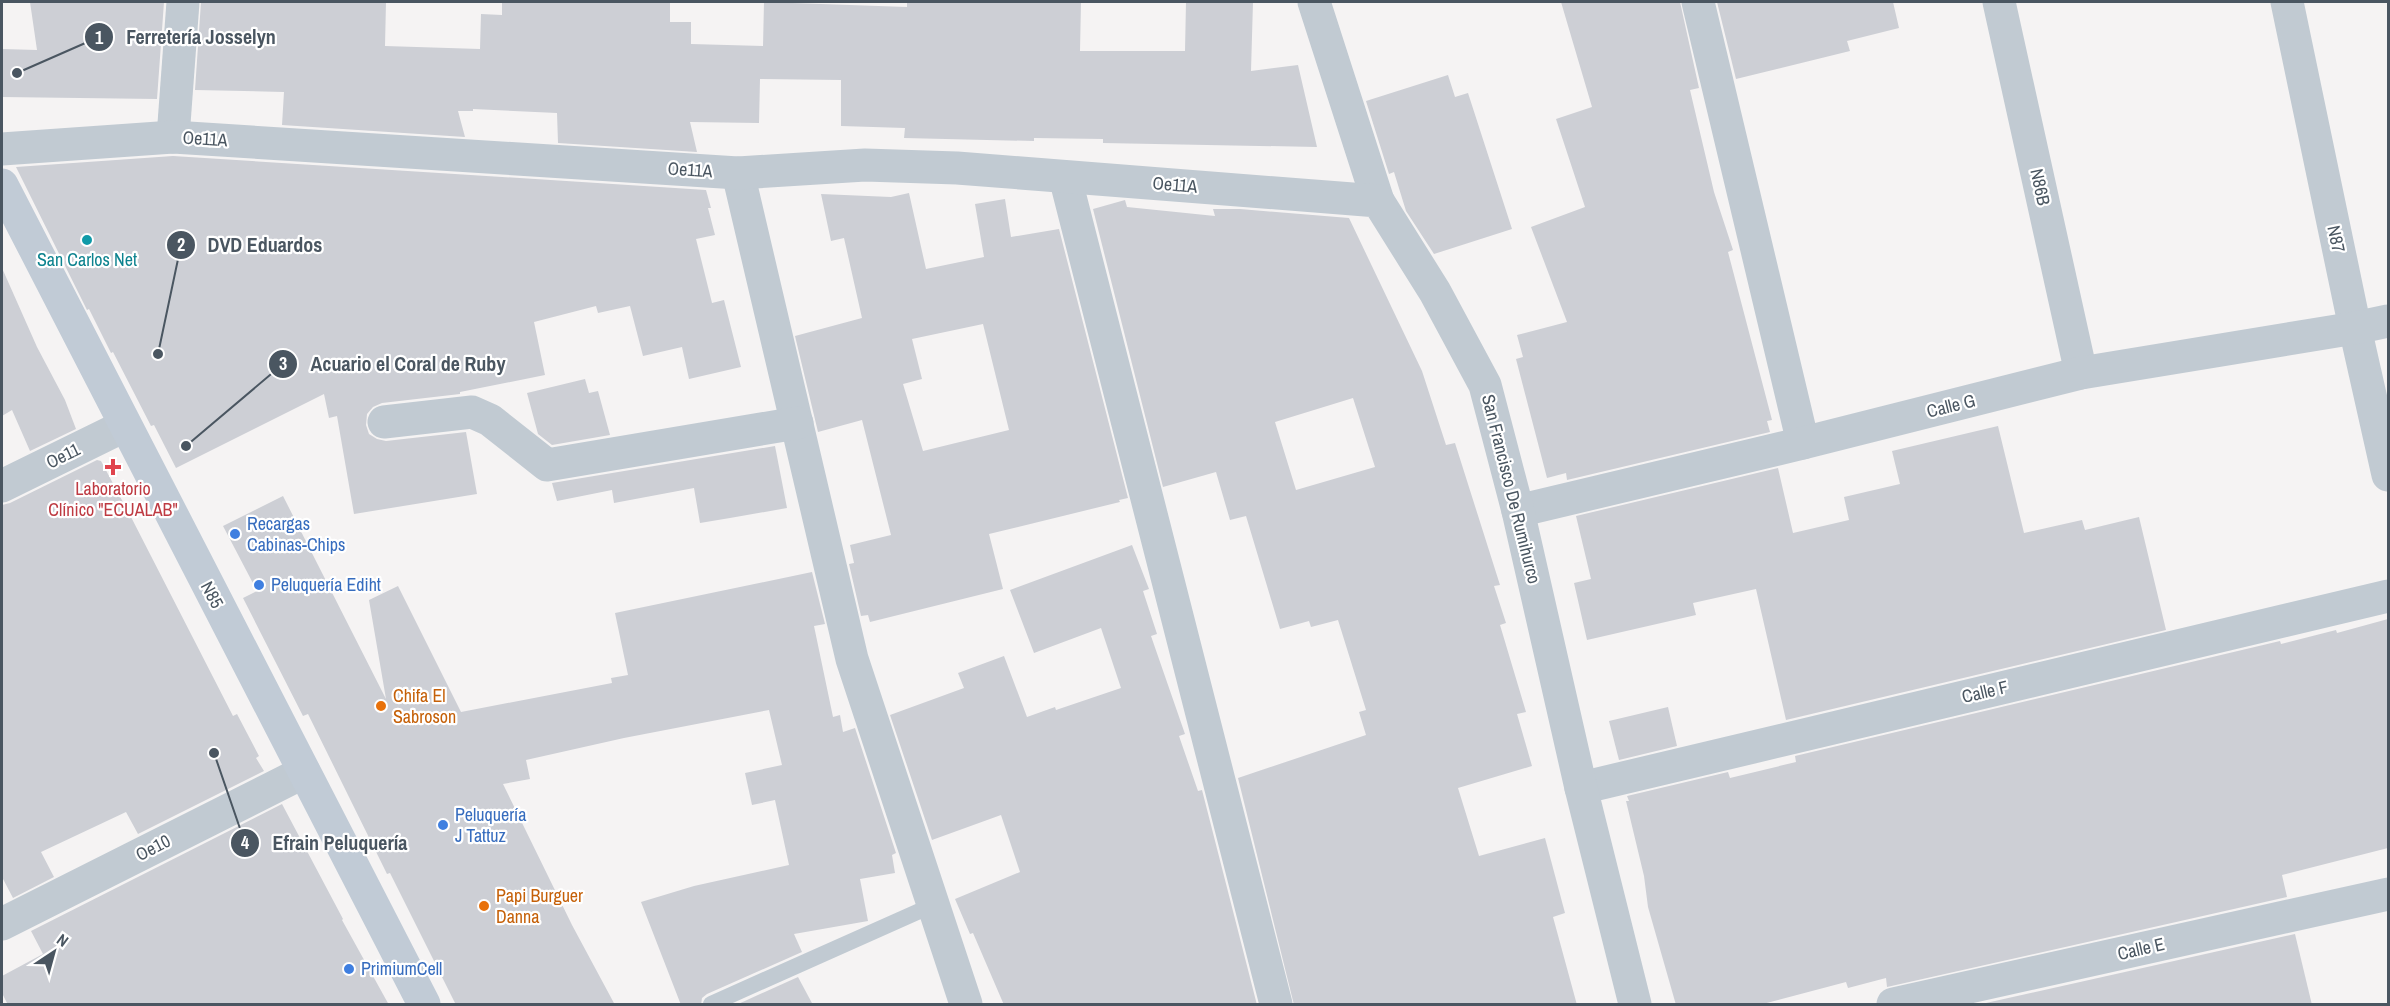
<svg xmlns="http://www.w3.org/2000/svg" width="2390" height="1006" font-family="'Archivo Narrow',sans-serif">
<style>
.building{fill:#cdcfd5;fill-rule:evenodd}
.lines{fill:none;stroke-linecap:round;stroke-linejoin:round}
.service{stroke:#c1cad2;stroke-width:16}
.minor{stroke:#c1cad2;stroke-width:33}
.tertiary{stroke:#c1cad2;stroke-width:33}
.secondary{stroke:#c1cbd6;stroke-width:33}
.culture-dot{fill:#0f9aa8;stroke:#fff;stroke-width:2}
.health-dot{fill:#e0444e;stroke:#fff;stroke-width:2}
.shop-dot{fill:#3f7fe0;stroke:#fff;stroke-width:2}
.food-dot{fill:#e8710a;stroke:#fff;stroke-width:2}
.labels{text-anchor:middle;stroke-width:4.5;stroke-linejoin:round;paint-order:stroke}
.street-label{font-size:18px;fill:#4a5661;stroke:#fff}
.culture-label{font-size:18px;fill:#0d838f;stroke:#fff}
.health-label{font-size:18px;fill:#be3a42;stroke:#fff}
.shop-label{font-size:18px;fill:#366cbe;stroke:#fff;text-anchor:start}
.food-label{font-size:18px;fill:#c56008;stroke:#fff;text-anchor:start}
.leader{fill:none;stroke:#4a5661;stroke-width:2}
.callout-dot{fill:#4a5661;stroke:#fff;stroke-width:2}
.mark-label{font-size:18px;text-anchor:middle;font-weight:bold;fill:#fff}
.callout-label{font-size:20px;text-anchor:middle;font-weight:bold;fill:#4a5661;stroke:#fff;stroke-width:4.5;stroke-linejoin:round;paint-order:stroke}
</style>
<rect width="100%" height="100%" fill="#f5f3f3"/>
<g class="building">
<polygon points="30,2 164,2 157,99 2,97 2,49 37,50"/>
<polygon points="201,2 386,2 385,46 480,49 481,14 502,15 502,2 670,2 670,22 691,22 691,44 763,46 764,2 907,7 907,2 1081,2 1080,51 1185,51 1186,2 1253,2 1251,71 1298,65 1317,147 1103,143 1103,139 1034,138 1034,141 904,138 905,128 841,126 841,80 760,79 759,123 690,122 697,152 558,143 557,113 473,109 473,111 458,111 465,137 282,125 284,92 195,90"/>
<polygon points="1561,2 1680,2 1699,88 1690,90 1714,192 1733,250 1728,252 1772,420 1767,421 1770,432 1567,480 1566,473 1547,478 1516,359 1523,357 1517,335 1567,322 1531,227 1585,207 1556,119 1592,107"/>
<polygon points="1717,2 1893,2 1899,28 1847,41 1850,51 1736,79"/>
<polygon points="1448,75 1455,97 1468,93 1512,229 1434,254 1406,211 1394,172 1389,174 1366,101"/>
<polygon points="173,156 706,190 711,208 708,208 715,235 696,239 712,303 724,300 741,367 689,379 682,347 643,356 630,306 598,313 596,306 534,322 545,375 460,392 460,394 382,403 373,407 367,414 366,425 369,434 377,439 386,441 466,432 477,494 354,514 337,416 329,418 324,394 176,468 154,425 151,426 113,352 111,353 89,309 87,310 16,167"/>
<path d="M909 193 926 269 984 257 975 204 1005 199 1011 237 1059 229 1128 498 1119 500 1120 502 989 534 1003 589 870 622 868 615 861 616 849 564 854 563 850 545 891 535 862 420 818 432 795 336 862 318 844 238 831 241 821 194 891 197ZM983 324 1009 430 923 451 903 384 922 379 912 339Z"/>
<path d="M1125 200 1127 207 1215 216 1213 209H1240L1349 218 1422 371 1446 445 1455 443 1500 585 1494 586 1506 623 1500 625 1526 712 1517 714 1532 766 1458 788 1479 856 1545 838 1565 913 1553 917 1577 1005H1294L1238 778 1366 735 1359 712 1366 710 1338 620 1311 627 1309 621 1280 629 1246 516 1230 520 1216 472 1163 487 1093 209ZM1353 398 1375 467 1296 490 1275 422Z"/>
<polygon points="2,268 37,347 65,400 76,429 30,451 12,410 2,416"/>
<polygon points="585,379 589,393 598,391 610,435 552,445 538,434 527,393"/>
<polygon points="1998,426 2024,533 2082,520 2085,530 2139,517 2166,630 1786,720 1756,589 1693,603 1696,615 1587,640 1574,583 1591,579 1576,516 1778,468 1793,533 1849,520 1844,497 1900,484 1892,451"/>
<polygon points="775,446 787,508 730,518 700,523 694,488 614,503 612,490 557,501 552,483"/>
<polygon points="97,460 101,461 131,517 233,716 237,714 259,756 256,758 264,771 138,834 126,812 41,852 54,877 13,898 2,877 2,505 10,503"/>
<polygon points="283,496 386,699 369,600 398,586 461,712 612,683 611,678 628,675 615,613 812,572 825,624 814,626 833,717 840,715 843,732 855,728 896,853 892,855 895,873 860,879 868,921 794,934 802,952 707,994 702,998 701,1005 681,1005 641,902 694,886 789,865 775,800 752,805 745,773 782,765 769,710 624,738 526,760 530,779 503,784 572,925 615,1005 456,1005 390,873 387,874 308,714 303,716 243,598 257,591 223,526"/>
<polygon points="1132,545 1149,589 1143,591 1157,634 1151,636 1185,734 1179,736 1198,791 1202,790 1257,1005 1004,1005 973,933 970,934 955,899 1020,872 1001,815 932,840 890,715 964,688 958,673 1004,656 1027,717 1055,707 1056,710 1121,688 1101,628 1034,653 1010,590"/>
<polygon points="2388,619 2388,848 2282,875 2287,897 1887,987 1886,978 1848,988 1846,982 1759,1005 1676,1005 1648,907 1644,876 1626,801 1629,801 1627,796 1728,772 1730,778 1796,762 1795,756 2280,641 2281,644 2336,630 2337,633"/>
<polygon points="1668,707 1677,746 1619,760 1609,721"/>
<polygon points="282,804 343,919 342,920 389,1005 8,1005 2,993 2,976 43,954 31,931"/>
<polygon points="2295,934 2312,1005 1977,1005"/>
<polygon points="798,977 813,1005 736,1005"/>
</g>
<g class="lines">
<polyline class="service" points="711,1004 933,905"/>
<g class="minor">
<polyline points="1314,2 1378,201"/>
<polyline points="1698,2 1803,443"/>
<polyline points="1999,2 2081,373"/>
<polyline points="2287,2 2355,328 2388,475"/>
<polyline points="173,137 183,2"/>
<polyline points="738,173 852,659 966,1004"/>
<polyline points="1065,177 1276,1004"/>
<polyline points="384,422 472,412 490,420 547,465 797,423"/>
<polyline points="2,486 124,426"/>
<polyline points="1518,511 1803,443 2081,373 2355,328 2388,321"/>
<polyline points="1581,788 2388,596"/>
<polyline points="2,924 304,772"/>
<polyline points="1893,1004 2388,894"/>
</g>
<polyline class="tertiary" points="2,149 173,137 738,173 865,165 957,168 1378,201 1435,292 1485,385 1518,511 1581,788 1635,1004"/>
<polyline class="secondary" points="2,185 424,1004"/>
</g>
<circle class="culture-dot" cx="87" cy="240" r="6"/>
<path class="health-dot" d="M110 458h6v6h6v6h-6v6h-6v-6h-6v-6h6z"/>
<g class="shop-dot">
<circle cx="235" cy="534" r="6"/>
<circle cx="259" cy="585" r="6"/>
<circle cx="443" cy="825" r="6"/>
<circle cx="349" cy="969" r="6"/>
</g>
<g class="food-dot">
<circle cx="381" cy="706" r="6"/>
<circle cx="484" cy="906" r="6"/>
</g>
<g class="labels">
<g class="street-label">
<text transform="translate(205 139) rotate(4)" y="6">Oe11A</text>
<text transform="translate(690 170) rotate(4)" y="6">Oe11A</text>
<text transform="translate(1175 185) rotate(5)" y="6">Oe11A</text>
<text transform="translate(2040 187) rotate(78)" y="6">N86B</text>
<text transform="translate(2336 239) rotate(78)" y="6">N87</text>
<text transform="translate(1951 406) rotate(-14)" y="6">Calle G</text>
<text transform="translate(63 456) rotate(-26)" y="6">Oe11</text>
<text transform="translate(1511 489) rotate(76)" y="6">San Francisco De Rumihurco</text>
<text transform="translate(212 595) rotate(62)" y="6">N85</text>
<text transform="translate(1985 692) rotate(-13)" y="6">Calle F</text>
<text transform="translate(153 848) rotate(-27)" y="6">Oe10</text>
<text transform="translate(2141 949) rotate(-13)" y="6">Calle E</text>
</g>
<g class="culture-label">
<text x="87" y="266">San Carlos Net</text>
</g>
<g class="health-label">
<text x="113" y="495">Laboratorio<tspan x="113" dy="21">Clínico "ECUALAB"</tspan></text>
</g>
<g class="shop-label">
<text x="247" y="530">Recargas<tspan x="247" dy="21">Cabinas-Chips</tspan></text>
<text x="271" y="591">Peluquería Ediht</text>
<text x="455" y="821">Peluquería<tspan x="455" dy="21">J Tattuz</tspan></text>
<text x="361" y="975">PrimiumCell</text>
</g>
<g class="food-label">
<text x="393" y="702">Chifa El<tspan x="393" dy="21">Sabroson</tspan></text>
<text x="496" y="902">Papi Burguer<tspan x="496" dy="21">Danna</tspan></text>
</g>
</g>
<path class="leader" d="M17 73L99 37M158 354L181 245M186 446L283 364M214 753L245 843"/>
<g class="callout-dot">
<circle cx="17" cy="73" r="6"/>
<circle cx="158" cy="354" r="6"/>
<circle cx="186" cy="446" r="6"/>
<circle cx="214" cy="753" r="6"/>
<circle cx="99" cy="37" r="15"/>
<circle cx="181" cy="245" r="15"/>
<circle cx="283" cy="364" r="15"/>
<circle cx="245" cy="843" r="15"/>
</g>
<g class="mark-label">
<text x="99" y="44">1</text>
<text x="181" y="251">2</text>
<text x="283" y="370">3</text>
<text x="245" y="849">4</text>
</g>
<g class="callout-label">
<text x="201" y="44">Ferretería Josselyn</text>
<text x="265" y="252">DVD Eduardos</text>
<text x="408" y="371">Acuario el Coral de Ruby</text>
<text x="340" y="850">Efrain Peluquería</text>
</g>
<rect width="2390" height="1006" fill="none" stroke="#4a5661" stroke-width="6"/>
<g transform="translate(54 952) rotate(36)" stroke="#ffffff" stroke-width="4.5" paint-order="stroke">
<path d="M0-4.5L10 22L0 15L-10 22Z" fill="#4a5661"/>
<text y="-9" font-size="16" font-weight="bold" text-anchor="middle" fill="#4a5661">N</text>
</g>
</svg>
